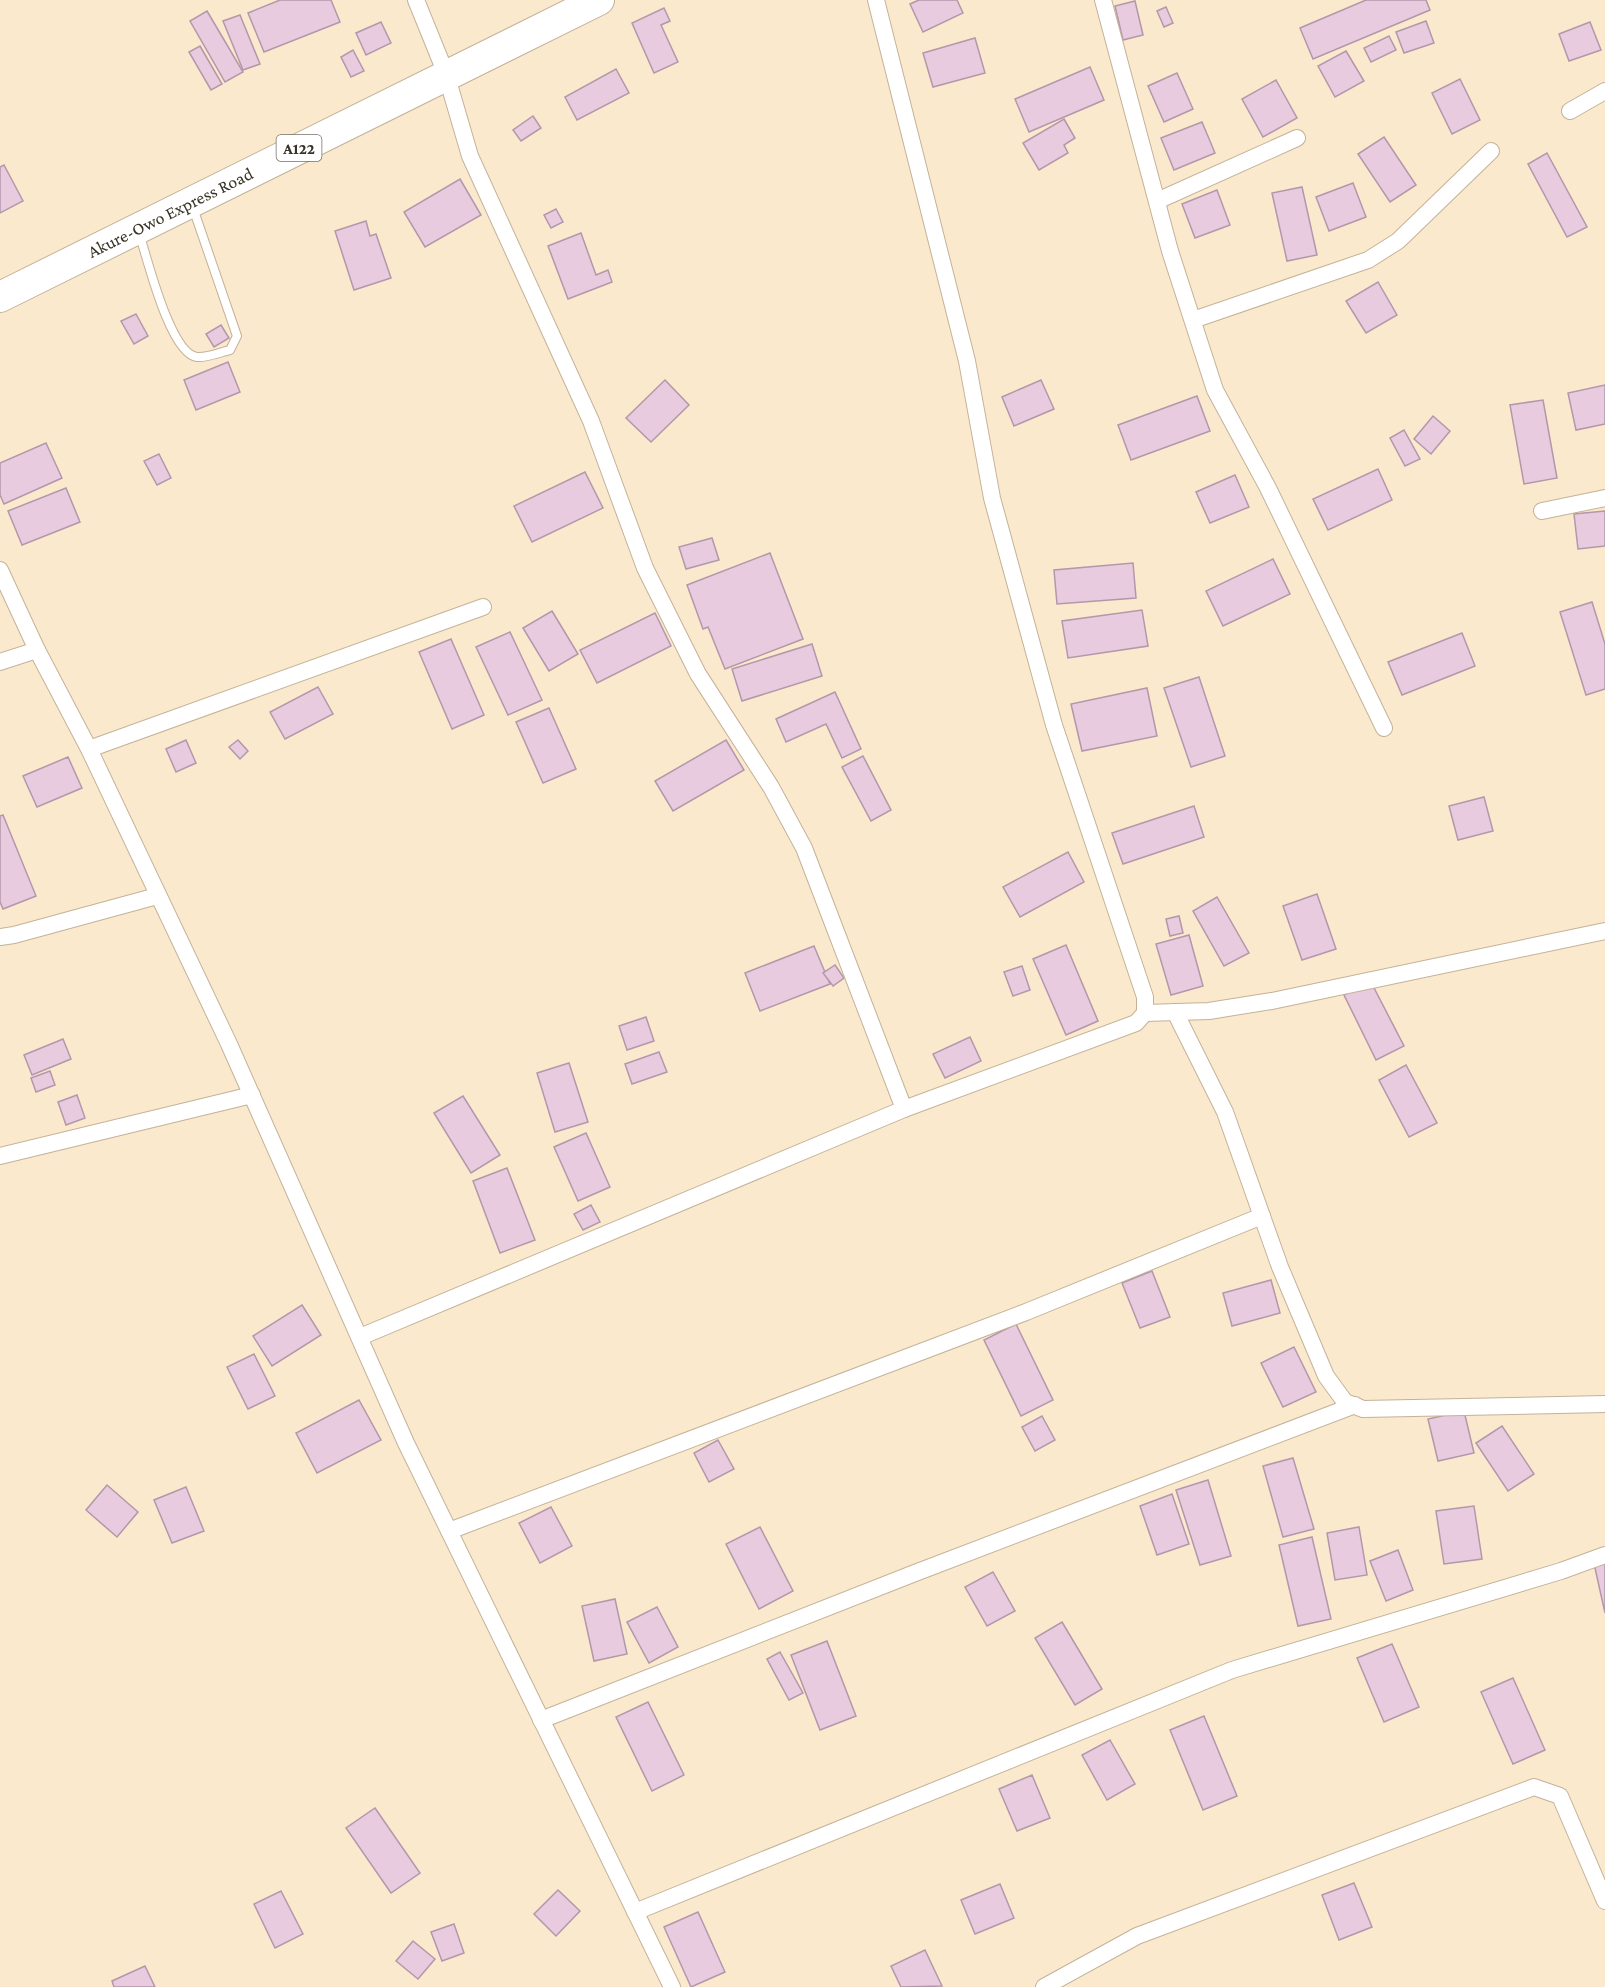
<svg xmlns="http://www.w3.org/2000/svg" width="1605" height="1987" font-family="'Crimson Pro',serif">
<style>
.building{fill:#e9cbdf;stroke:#b397aa;stroke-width:1.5}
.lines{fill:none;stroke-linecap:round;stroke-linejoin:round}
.lane-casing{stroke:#c4b298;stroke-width:10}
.street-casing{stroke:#c4b298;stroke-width:18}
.highway-casing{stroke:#c4b298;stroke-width:32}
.lane{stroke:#fff;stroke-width:8}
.street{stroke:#fff;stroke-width:16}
.highway{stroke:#fff;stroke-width:30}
.labels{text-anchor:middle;stroke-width:6;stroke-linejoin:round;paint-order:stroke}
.shield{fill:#fff;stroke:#747068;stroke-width:1.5}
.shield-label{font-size:16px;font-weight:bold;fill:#393227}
.street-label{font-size:18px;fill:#393227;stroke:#fff}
</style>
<rect width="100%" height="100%" fill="#fbe9cd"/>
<g class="building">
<polygon points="280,0 331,0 340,22 264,52 248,13"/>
<polygon points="919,0 957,0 963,13 923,32 910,4"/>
<polygon points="1366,0 1426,0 1430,10 1313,59 1300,28"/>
<polygon points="1135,1 1143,35 1123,40 1115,6"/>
<polygon points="1166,7 1173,23 1164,27 1157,11"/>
<polygon points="664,8 670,21 661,25 678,62 654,73 632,23"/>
<polygon points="207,11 243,72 225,82 190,21"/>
<polygon points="240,15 260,64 243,70 223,21"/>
<polygon points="1426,21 1434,43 1404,53 1396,32"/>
<polygon points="381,22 391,43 366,55 356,33"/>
<polygon points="1590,22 1601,50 1569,61 1559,34"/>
<polygon points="1389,36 1396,50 1371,62 1364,48"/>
<polygon points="975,38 985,73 933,87 923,53"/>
<polygon points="200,46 222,84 211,90 189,52"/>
<polygon points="353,50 364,71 351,77 341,57"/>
<polygon points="1346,51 1364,81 1335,97 1318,66"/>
<polygon points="1090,67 1104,100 1029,132 1015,99"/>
<polygon points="616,69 629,93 577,120 565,97"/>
<polygon points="1177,73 1193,109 1164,122 1148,86"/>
<polygon points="1460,79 1480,120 1452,134 1432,93"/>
<polygon points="1276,80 1297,118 1263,137 1242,99"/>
<polygon points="533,116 541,128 521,141 513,130"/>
<polygon points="1064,119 1075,138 1064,145 1068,153 1039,170 1023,143"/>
<polygon points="1202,122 1215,153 1174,170 1161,138"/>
<polygon points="1384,137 1416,185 1390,202 1358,154"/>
<polygon points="1547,153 1587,227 1567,237 1528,164"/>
<polygon points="4,165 23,201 0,213 0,167"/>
<polygon points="460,179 481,215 425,247 404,212"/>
<polygon points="1353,183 1366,217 1329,231 1316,197"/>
<polygon points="1302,187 1317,255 1287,261 1272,193"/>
<polygon points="1217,190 1230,225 1195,238 1182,204"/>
<polygon points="556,209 563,222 551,228 544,215"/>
<polygon points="366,221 370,236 376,234 391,278 354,290 335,231"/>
<polygon points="581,233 596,275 608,270 612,282 568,299 548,246"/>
<polygon points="1378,282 1397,315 1366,333 1346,301"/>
<polygon points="136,314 148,336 134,344 121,321"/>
<polygon points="221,325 229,338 214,347 206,334"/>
<polygon points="228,362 240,392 196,410 184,380"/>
<polygon points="665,380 689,405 651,442 626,418"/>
<polygon points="1041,380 1054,409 1014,426 1002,397"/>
<polygon points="1605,385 1605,424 1576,430 1568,393"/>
<polygon points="1197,396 1210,431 1131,460 1118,425"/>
<polygon points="1543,400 1557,478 1524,484 1510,405"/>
<polygon points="1433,416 1450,431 1431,454 1414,439"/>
<polygon points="1404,430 1420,459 1405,466 1390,438"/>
<polygon points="46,443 62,478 4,504 0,495 0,463"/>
<polygon points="159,454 171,478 157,485 144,461"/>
<polygon points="1378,469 1392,500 1328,530 1313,499"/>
<polygon points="585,472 603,508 532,542 514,506"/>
<polygon points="1235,475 1249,507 1210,523 1196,492"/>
<polygon points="66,488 80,522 22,545 8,511"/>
<polygon points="1605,511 1605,546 1578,549 1574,514"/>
<polygon points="712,538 719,560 686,569 679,547"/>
<polygon points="770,553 803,639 725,669 708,627 703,629 687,585"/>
<polygon points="1273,559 1290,594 1223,626 1206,591"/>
<polygon points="1133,563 1136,598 1057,604 1054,570"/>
<polygon points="1592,602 1605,644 1605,689 1586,695 1560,612"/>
<polygon points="1142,610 1148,646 1068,658 1062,621"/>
<polygon points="552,611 578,654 549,671 523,628"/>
<polygon points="655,613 671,646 597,683 580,650"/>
<polygon points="510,632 542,700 508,715 476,647"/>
<polygon points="1462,633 1475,666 1402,695 1388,662"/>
<polygon points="451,639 484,715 452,729 419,652"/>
<polygon points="812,644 822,676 742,701 732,669"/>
<polygon points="1199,677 1225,756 1191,767 1164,688"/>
<polygon points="318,687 333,714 285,739 270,712"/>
<polygon points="1147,688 1157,736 1082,751 1071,704"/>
<polygon points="835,692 861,749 842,758 826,724 786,742 776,719"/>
<polygon points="549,708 576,769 543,783 516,722"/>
<polygon points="186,740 196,763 176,772 166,749"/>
<polygon points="238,740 248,751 240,759 229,747"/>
<polygon points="726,740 744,770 673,811 655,781"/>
<polygon points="863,756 891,810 871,821 842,767"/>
<polygon points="68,757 82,788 37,807 23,776"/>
<polygon points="1484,797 1493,831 1458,840 1449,806"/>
<polygon points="1194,806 1204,837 1123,864 1112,833"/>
<polygon points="3,815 36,896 3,909 0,902 0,816"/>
<polygon points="1068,852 1084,882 1020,917 1003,887"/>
<polygon points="1317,894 1336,949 1302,960 1283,906"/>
<polygon points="1217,897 1249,953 1224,966 1193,911"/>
<polygon points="1179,916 1183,933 1170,936 1166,919"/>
<polygon points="1189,935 1203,986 1171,995 1156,944"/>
<polygon points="1066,945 1098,1021 1066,1035 1033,959"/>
<polygon points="814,946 830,984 760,1011 745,973"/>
<polygon points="835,965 844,978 833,986 823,973"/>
<polygon points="1022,966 1030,990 1013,996 1004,972"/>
<polygon points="1371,982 1404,1046 1376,1060 1344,995"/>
<polygon points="646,1017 654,1041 627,1050 619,1026"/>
<polygon points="970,1037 981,1061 945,1078 933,1054"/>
<polygon points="63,1039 71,1059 32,1075 24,1055"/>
<polygon points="659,1052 667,1072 632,1084 625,1064"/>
<polygon points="569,1063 588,1122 555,1132 537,1073"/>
<polygon points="1406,1065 1437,1123 1409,1137 1379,1080"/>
<polygon points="50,1071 55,1085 36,1092 31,1078"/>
<polygon points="77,1095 85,1118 66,1125 58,1102"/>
<polygon points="463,1096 500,1155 471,1173 434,1113"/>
<polygon points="586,1133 610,1187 578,1201 554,1147"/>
<polygon points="507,1168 535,1240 500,1253 473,1181"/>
<polygon points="591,1205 600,1222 583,1230 574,1214"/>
<polygon points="1152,1271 1170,1317 1140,1328 1122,1283"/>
<polygon points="1271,1280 1280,1313 1232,1326 1223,1293"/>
<polygon points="302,1305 321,1335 272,1366 253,1336"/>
<polygon points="1016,1324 1053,1400 1021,1416 984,1340"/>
<polygon points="1294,1347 1316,1392 1283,1407 1261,1363"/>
<polygon points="254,1354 275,1396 248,1409 227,1367"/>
<polygon points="359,1400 381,1440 317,1473 296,1433"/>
<polygon points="1464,1411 1474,1453 1438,1461 1428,1419"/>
<polygon points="1042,1416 1055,1440 1035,1451 1022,1427"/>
<polygon points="1502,1426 1534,1474 1508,1491 1476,1443"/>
<polygon points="718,1440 734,1469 709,1482 694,1453"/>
<polygon points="1293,1458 1314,1529 1283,1537 1263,1466"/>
<polygon points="1208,1480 1231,1556 1200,1565 1176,1490"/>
<polygon points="107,1485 138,1512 117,1537 86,1510"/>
<polygon points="186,1487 204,1531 172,1543 154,1500"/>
<polygon points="1172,1494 1189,1544 1157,1555 1140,1506"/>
<polygon points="1474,1506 1482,1559 1444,1564 1436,1511"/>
<polygon points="551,1507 572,1546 540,1563 519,1523"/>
<polygon points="760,1527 793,1591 759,1609 726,1544"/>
<polygon points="1359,1527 1367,1575 1335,1580 1327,1533"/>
<polygon points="1312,1537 1331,1619 1298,1626 1279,1545"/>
<polygon points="1398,1550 1413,1590 1386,1601 1370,1561"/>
<polygon points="1605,1557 1605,1613 1593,1559"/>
<polygon points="993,1572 1015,1611 987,1626 965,1587"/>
<polygon points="615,1599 627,1654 594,1661 582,1606"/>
<polygon points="657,1607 678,1647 649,1663 627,1622"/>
<polygon points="1062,1622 1102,1689 1075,1705 1035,1638"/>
<polygon points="827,1641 856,1716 820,1730 791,1655"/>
<polygon points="1392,1644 1419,1707 1384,1722 1357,1658"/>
<polygon points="780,1652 803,1693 789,1700 767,1659"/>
<polygon points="1513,1678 1545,1750 1513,1764 1481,1692"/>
<polygon points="648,1702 684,1775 652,1791 616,1717"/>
<polygon points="1204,1716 1237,1796 1203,1810 1170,1730"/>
<polygon points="1110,1740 1135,1784 1107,1800 1082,1755"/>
<polygon points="1032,1775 1050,1818 1017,1831 999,1789"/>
<polygon points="375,1808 420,1873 391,1893 346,1828"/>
<polygon points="1354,1883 1372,1927 1339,1940 1322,1895"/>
<polygon points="1000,1884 1014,1918 975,1934 961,1900"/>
<polygon points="558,1890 580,1911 556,1936 534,1914"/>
<polygon points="281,1891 303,1934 275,1948 254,1904"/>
<polygon points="698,1912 725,1972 691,1987 664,1927"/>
<polygon points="454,1924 464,1953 442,1961 431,1932"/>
<polygon points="413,1941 435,1959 418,1979 396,1961"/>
<polygon points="925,1950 942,1986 901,1987 891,1966"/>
<polygon points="145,1966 155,1987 114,1987 112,1981"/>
</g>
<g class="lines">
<defs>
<path id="lane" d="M139 233C147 257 170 354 197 357 207 358 221 352 230 350L237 336 193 208"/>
<g id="street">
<polyline points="416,0 446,74 470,156 591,421 645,568 698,674 771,787 804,848 904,1109"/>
<polyline points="1103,0 1170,251 1215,390 1268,488 1384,728"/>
<polyline points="1570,111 1605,91"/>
<polyline points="1157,201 1297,138"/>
<polyline points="1193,320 1368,260 1398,241 1491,151"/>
<polyline points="1542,511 1605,498"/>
<polyline points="0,570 37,650 0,662"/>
<polyline points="37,650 89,749 229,1044 406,1443 672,1987"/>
<polyline points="89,749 483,607"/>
<polyline points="0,937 14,935 157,896"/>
<polyline points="1175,1012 1225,1112 1280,1267 1326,1376 1345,1402 1363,1409 1605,1404"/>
<polyline points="1145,1013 1209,1011 1272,1001 1605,931"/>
<polyline points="0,1156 252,1095"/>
<polyline points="360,1337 904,1109 1136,1023 1145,1013 1145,997 1054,725 992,498 967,361 876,0"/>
<polyline points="449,1531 1026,1312 1262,1216"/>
<polyline points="541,1720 915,1573 1355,1405"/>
<polyline points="635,1912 1232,1670 1561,1571 1605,1555"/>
<polyline points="1044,1987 1137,1936 1534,1787 1560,1796 1605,1901"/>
</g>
<g id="highway">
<path id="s1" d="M0 297 599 0"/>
</g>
</defs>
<use href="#lane" class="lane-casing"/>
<use href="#street" class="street-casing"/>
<use href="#highway" class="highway-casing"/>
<use href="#lane" class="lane"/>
<use href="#street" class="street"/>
<use href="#highway" class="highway"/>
</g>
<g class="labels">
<rect class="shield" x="276.5" y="135" width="45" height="26" rx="4.5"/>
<g class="shield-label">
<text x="299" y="154">A122</text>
</g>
<g class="street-label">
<text dy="6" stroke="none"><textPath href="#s1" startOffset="190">Akure-Owo Express Road</textPath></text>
</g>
</g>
</svg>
